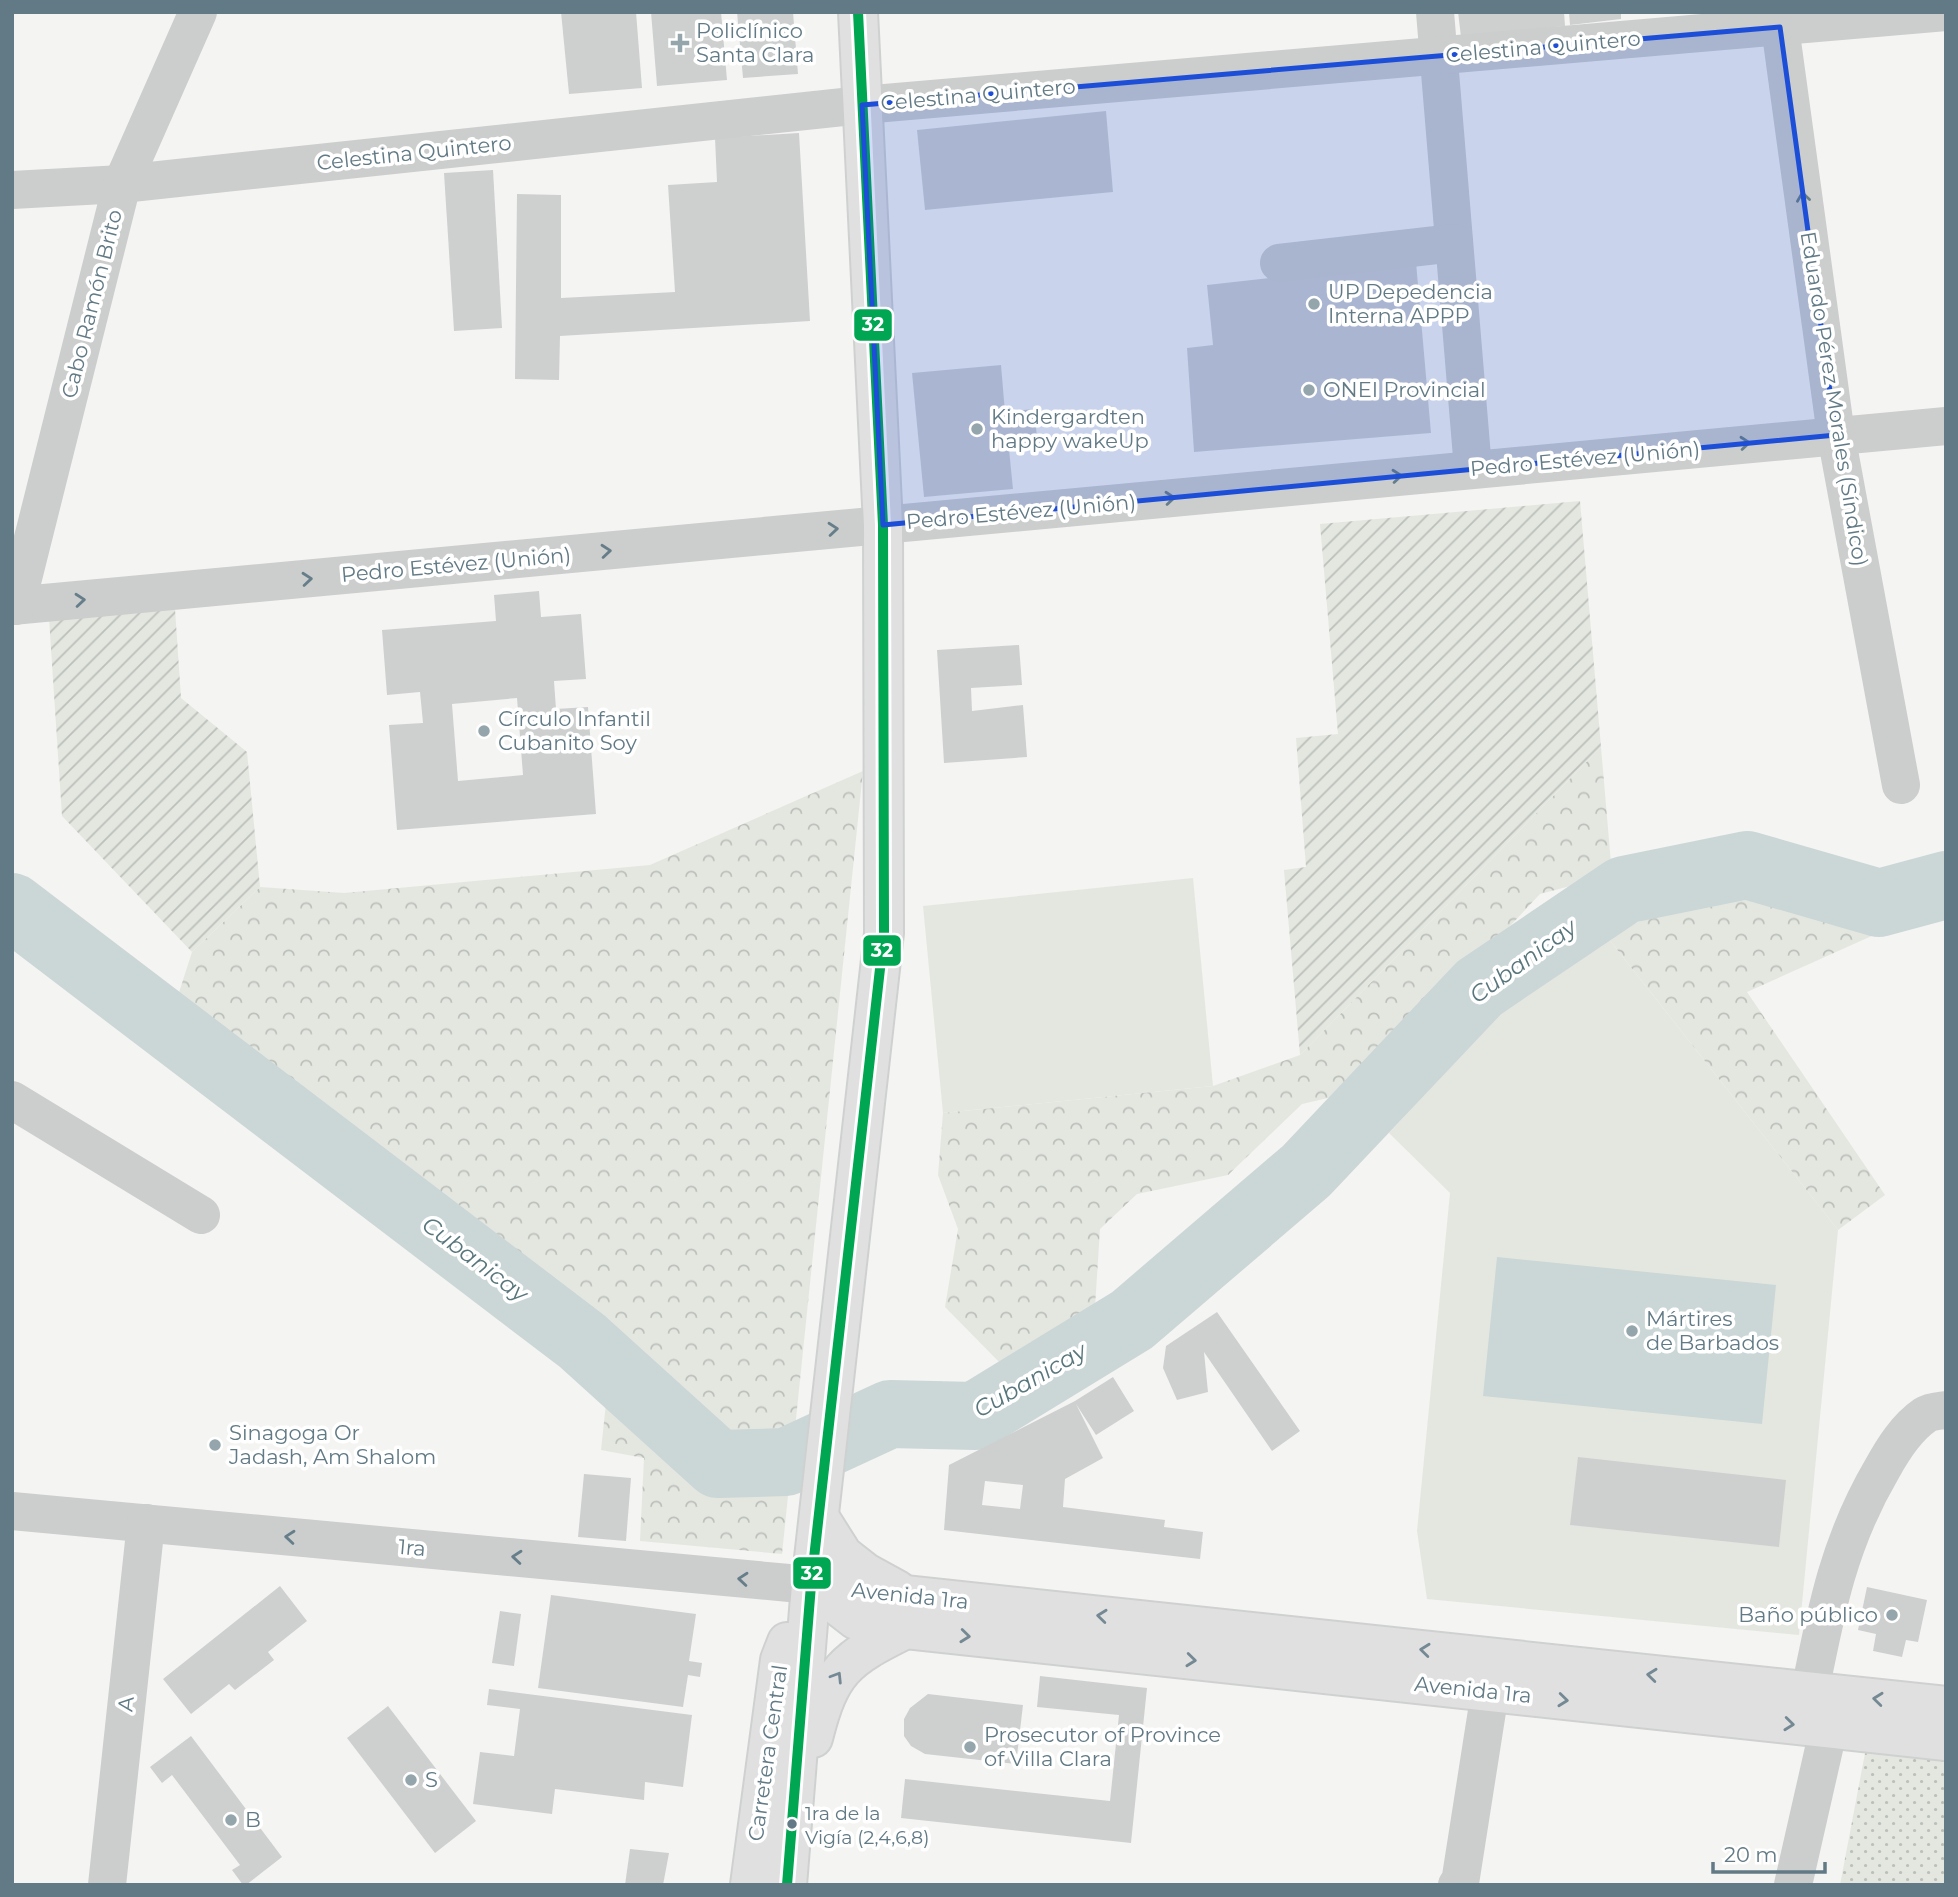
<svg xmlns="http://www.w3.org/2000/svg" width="1958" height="1897" font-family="Montserrat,sans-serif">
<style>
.grass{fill:#e4e7e0}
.forest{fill:url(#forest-crowns)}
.park{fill:url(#park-dots)}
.garden{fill:url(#garden-furrows)}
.water{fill:#cbd6d7}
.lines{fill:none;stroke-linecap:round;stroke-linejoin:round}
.river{stroke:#cbd6d7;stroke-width:68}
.building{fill:#ced0d0;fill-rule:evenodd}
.major-casing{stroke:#cfd1d1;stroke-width:42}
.minor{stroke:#cccdcd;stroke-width:38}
.major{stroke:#e0e0e0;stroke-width:38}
.bus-1-casing{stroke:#fff;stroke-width:16}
.bus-1{stroke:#00a651;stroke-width:10}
.oneway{stroke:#667e89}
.oneway2{stroke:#748993}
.marked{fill:#1d4ed8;fill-opacity:0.2;stroke:#1d4ed8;stroke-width:5;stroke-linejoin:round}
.poi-dot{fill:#94a5ab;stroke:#fff;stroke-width:2.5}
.bus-dot{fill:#617a85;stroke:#fff;stroke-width:2.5}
.labels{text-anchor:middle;stroke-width:7;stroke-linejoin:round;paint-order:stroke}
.bus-label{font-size:19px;fill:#617a85;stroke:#fff;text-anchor:start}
.poi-label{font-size:21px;fill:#617a85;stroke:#fff;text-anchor:start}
.street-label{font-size:21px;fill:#617a85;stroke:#fff}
.water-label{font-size:23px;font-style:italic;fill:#58767b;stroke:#fff}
.line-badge{stroke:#fff;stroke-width:2.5}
.badge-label{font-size:19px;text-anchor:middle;font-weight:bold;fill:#fff}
</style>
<defs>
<pattern id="forest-crowns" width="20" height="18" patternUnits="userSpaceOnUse" patternTransform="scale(1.75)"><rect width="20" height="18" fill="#e4e7e0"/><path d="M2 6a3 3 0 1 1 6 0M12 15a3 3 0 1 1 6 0" fill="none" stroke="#bcc0bb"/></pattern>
<pattern id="park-dots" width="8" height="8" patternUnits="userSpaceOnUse" patternTransform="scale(1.75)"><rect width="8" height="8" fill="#e4e7e0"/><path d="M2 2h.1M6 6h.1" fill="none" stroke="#bcc0bb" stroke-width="1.8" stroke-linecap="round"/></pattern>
<pattern id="garden-furrows" width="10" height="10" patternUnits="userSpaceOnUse" patternTransform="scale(1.75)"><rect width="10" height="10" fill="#e4e7e0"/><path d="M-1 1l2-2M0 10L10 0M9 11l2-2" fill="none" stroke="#bcc0bb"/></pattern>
</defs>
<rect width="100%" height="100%" fill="#f4f4f2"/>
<g class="grass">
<polygon points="1193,878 1213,1086 943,1113 923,906"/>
<polygon points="1604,933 1838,1230 1799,1635 1427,1599 1417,1531 1450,1193 1389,1133 1507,1005"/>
</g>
<g class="forest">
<polygon points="1601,747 1612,875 1540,894 1480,958 1386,1040 1341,1095 1302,1104 1228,1175 1137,1194 1100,1229 1095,1307 1050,1352 1005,1368 945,1307 958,1229 938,1175 943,1113 1213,1086 1300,1055"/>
<polygon points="863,771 782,1554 640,1541 644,1458 601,1450 612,1347 174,1008 192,952 260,887 344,893 650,865"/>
<polygon points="1754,885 1894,926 1747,992 1885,1195 1838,1230 1604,933"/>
</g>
<polygon class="park" points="1946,1747 1946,1885 1840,1885 1866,1748"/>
<g class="garden">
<polygon points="1580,501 1601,747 1300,1055 1284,870 1306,867 1296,738 1338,734 1320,524"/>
<polygon points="175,609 181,698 247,752 260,887 192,952 62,816 49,618"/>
</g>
<polygon class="water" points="1497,1257 1776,1285 1762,1424 1483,1396"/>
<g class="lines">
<polyline class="river" points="12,907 582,1341 718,1464 786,1462 890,1414 975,1416 1132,1320 1306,1171 1479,988 1624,890 1747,865 1879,903 1946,885"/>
</g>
<g class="building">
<polygon points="561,12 636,12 642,88 569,94"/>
<polygon points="651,12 721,12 727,80 657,86"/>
<polygon points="737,12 793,12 798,74 743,78"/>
<polygon points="1458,12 1564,12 1565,26 1461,37"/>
<polygon points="1569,12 1621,12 1621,19 1570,25"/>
<polygon points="1106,111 1113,192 925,210 917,130"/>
<polygon points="799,133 810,321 560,336 559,380 515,379 517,194 561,195 561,298 675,292 668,185 717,182 715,138"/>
<polygon points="493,170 502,328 454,331 444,173"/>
<polygon points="1416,262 1431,433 1194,452 1187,348 1213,345 1207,285"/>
<polygon points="1001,365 1005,412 1034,409 1038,446 1009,449 1013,489 924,497 912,373"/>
<path d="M539 591 541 617 581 614 586 679 554 681 556 709 588 707 596 814 397 830 389 725 423 723 420 692 387 695 382 630 496 621 494 595ZM517 698 523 775 458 781 452 704Z"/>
<polygon points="1019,645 1022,685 971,688 972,711 1023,705 1027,757 944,763 937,650"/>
<polygon points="1217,1312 1300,1431 1272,1451 1204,1352 1208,1392 1177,1400 1163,1368 1166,1346"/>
<path d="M1113 1377 1134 1411 1096 1435 1076 1404 1103 1458 1065 1479 1063 1507 1165 1520 1164 1527 1203 1532 1200 1559 944 1530 949 1465 1075 1401ZM985 1481 1023 1485 1020 1509 982 1505Z"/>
<polygon points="1578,1457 1786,1480 1779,1547 1570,1525"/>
<polygon points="584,1474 631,1478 626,1541 578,1537"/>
<polygon points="280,1586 307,1621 268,1652 274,1660 235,1690 229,1684 191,1714 163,1679"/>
<polygon points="1867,1587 1927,1600 1918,1642 1906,1640 1902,1657 1873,1651 1876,1634 1858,1630"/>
<polygon points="551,1595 696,1614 689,1661 702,1663 700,1677 688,1675 683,1707 538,1688"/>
<polygon points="500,1611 521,1614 514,1666 492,1663"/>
<polygon points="1040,1676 1147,1688 1131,1843 901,1818 905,1779 1110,1801 1119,1715 1037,1707"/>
<polygon points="489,1689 692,1715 683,1787 645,1782 644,1800 555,1789 552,1814 473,1804 480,1752 514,1756 520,1709 487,1705"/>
<polygon points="928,1694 1023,1705 1016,1764 925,1754 911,1746 904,1736 904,1719 910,1708"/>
<polygon points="388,1706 476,1821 435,1853 347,1738"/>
<polygon points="191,1736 282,1857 246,1885 243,1885 232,1870 240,1865 172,1775 162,1783 150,1767"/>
<polygon points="630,1849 669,1853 663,1885 625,1885"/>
</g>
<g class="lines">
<defs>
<g id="major">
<polyline points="819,1517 843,1555 866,1573 897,1590"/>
<polyline points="811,1585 856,1620 906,1629 1946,1741"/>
<polyline points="811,1585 1946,1706"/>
<path d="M813 1738C830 1670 845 1659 906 1629"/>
<polyline points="750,1885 780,1660 787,1642"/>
<polyline points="787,1885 811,1585 884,933 883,525 858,12"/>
</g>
</defs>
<use href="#major" class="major-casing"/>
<g class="minor">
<polyline points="1435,12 1473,469"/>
<polyline points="1778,12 1836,435 1901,785"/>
<polyline points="12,190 122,184 862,105 1946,12"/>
<polyline points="1279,263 1454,243"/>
<polyline points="12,606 1946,426"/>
<polyline points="16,606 122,184 198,12"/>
<polyline points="12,1100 201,1215"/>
<polyline points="12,1511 811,1585"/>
<path d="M1810 1691C1826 1610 1839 1542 1882 1469 1893 1449 1906 1428 1925 1415 1931 1411 1939 1411 1946 1410"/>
<polyline points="107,1885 146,1523"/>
<polyline points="1457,1885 1460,1883 1490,1692"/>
<polyline points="1793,1885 1836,1696"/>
</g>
<use href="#major" class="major"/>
<defs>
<polyline id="bus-1" points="787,1885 811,1585 884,933 883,525 858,12"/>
</defs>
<use href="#bus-1" class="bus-1-casing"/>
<use href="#bus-1" class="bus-1"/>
</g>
<defs><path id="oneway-chevron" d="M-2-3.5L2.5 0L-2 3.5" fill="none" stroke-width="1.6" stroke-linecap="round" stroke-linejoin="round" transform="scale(1.75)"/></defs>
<g class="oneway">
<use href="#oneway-chevron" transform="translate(1803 197) rotate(-98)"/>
<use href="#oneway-chevron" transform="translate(1745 443) rotate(-5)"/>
<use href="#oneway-chevron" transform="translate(1397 476) rotate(-5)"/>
<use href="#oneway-chevron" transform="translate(1170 498) rotate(-5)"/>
<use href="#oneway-chevron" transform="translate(833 529) rotate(-5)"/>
<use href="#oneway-chevron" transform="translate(606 551) rotate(-5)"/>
<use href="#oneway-chevron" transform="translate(307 579) rotate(-5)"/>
<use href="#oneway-chevron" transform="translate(80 600) rotate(-5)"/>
<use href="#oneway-chevron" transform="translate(290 1537) rotate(-175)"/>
<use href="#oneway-chevron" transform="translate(517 1557) rotate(-175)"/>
<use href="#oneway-chevron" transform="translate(743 1579) rotate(-175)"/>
</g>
<g class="oneway2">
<use href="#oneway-chevron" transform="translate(1102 1616) rotate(-174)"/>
<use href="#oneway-chevron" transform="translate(965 1636) rotate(6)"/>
<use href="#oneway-chevron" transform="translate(1425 1650) rotate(-174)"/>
<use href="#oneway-chevron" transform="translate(1191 1660) rotate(6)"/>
<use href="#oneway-chevron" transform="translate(1652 1675) rotate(-174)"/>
<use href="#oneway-chevron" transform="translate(837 1677) rotate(-58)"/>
<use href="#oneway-chevron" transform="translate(1878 1699) rotate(-174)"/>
<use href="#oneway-chevron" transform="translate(1563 1700) rotate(6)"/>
<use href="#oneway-chevron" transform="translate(1789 1724) rotate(6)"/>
</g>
<path class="marked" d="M1780 27 1836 435 883 525 862 105Z"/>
<g class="poi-dot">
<path d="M676.5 32.5h7v7h7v7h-7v7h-7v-7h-7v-7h7z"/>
<circle cx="1314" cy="304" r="7"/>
<circle cx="1309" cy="390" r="7"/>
<circle cx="977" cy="429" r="7"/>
<circle cx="484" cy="731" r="7"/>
<circle cx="1632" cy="1331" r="7"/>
<circle cx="215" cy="1445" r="7"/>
<circle cx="1892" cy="1615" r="7"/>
<circle cx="970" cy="1747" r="7"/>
<circle cx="411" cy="1780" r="7"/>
<circle cx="231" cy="1820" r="7"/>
</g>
<circle class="bus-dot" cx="792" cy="1824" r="6"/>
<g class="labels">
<g class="bus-label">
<text x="805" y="1820">1ra de la<tspan x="805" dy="24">Vigía (2,4,6,8)</tspan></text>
</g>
<g class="poi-label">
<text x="696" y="38">Policlínico<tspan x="696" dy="24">Santa Clara</tspan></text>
<text x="1328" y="299">UP Depedencia<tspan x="1328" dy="24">Interna APPP</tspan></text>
<text x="1323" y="397">ONEI Provincial</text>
<text x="991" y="424">Kindergardten<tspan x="991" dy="24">happy wakeUp</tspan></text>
<text x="498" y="726">Círculo Infantil<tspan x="498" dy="24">Cubanito Soy</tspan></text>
<text x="1646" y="1326">Mártires<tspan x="1646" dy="24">de Barbados</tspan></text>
<text x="229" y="1440">Sinagoga Or<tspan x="229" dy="24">Jadash, Am Shalom</tspan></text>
<text x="1878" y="1622" text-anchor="end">Baño público</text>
<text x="984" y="1742">Prosecutor of Province<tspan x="984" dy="24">of Villa Clara</tspan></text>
<text x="425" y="1787">S</text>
<text x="245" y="1827">B</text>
</g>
<g class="street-label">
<text transform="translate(1543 47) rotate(-5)" y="7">Celestina Quintero</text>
<text transform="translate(978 95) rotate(-5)" y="7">Celestina Quintero</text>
<text transform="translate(414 153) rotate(-6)" y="7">Celestina Quintero</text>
<text transform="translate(92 304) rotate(-76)" y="7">Cabo Ramón Brito</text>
<text transform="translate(1834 399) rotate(81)" y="7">Eduardo Pérez Morales (Síndico)</text>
<text transform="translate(1585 459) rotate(-5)" y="7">Pedro Estévez (Unión)</text>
<text transform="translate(1021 512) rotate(-5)" y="7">Pedro Estévez (Unión)</text>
<text transform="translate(456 565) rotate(-5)" y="7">Pedro Estévez (Unión)</text>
<text transform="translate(412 1548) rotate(5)" y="7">1ra</text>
<text transform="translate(910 1596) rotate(6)" y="7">Avenida 1ra</text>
<text transform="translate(1473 1690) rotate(6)" y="7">Avenida 1ra</text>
<text transform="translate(126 1704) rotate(-84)" y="7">A</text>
<text transform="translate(768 1753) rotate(-82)" y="7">Carretera Central</text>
</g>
<g class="water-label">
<text transform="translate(1523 961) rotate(-36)" y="8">Cubanicay</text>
<text transform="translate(475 1259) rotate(37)" y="8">Cubanicay</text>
<text transform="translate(1030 1380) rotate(-30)" y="8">Cubanicay</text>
</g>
</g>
<g class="line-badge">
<rect x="853" y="308" width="40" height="34" rx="7" fill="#00a651"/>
<rect x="862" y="934" width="40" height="33" rx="7" fill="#00a651"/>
<rect x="792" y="1556" width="40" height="34" rx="7" fill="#00a651"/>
</g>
<g class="badge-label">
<text x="873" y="331">32</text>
<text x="882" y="957">32</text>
<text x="812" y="1580">32</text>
</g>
<rect width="1958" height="1897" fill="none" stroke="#617a85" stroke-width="28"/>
<path d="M1713 1862v10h112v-10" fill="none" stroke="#617a85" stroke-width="3.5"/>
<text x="1724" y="1862" font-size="21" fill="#617a85" stroke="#ffffff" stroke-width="5" paint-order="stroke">20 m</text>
</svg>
